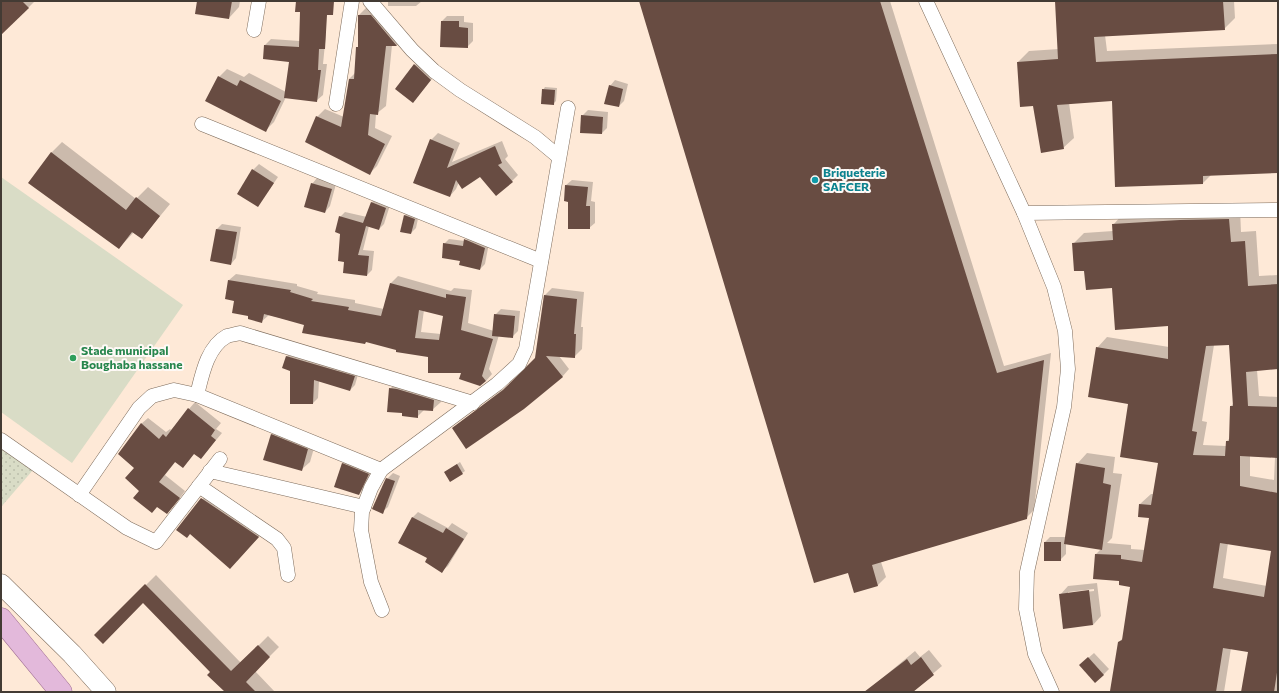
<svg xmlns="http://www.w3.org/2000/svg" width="1279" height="693" font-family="Commissioner,sans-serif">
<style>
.grass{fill:url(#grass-dots)}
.pitch{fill:#d9dcc6}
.shadow{fill:#0003;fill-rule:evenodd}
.building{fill:#684c42;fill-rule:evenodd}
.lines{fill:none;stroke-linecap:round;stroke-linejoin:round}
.street-casing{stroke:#7d6b5b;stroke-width:15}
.secondary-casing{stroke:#7d6b5b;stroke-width:21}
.primary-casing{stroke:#9f6e91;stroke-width:23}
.street{stroke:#fff;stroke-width:14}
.secondary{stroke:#fff;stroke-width:20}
.primary{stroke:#e3b9db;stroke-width:22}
.culture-dot{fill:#0f9aa8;stroke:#fef9f6;stroke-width:1.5}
.leisure-dot{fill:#2e9e5b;stroke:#fef9f6;stroke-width:1.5}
.labels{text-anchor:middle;stroke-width:4;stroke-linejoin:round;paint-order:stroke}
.culture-label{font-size:12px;font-weight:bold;fill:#0d838f;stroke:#fef9f6;text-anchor:start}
.leisure-label{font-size:12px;font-weight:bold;fill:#27864d;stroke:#fef9f6;text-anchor:start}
</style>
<defs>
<pattern id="grass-dots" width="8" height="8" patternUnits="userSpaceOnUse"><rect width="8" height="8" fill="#d9dcc6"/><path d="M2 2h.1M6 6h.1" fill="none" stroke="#bbbeab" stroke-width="1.8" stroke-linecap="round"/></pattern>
</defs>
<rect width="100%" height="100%" fill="#fee9d7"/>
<polygon class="grass" points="1,448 33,470 1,507"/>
<polygon class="pitch" points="1,177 183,305 72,463 1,412"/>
<g class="shadow">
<polygon points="35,1 28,8 1,34 1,2"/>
<polygon points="198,1 240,1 239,7 229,18"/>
<polygon points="297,1 323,1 326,34 323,64 327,64 323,95 316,101 286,97 274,122 266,130 219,77 227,69 244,77 249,73 286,92 290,61 264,58 265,45 271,39 300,41 301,11"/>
<polygon points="388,1 422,1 416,6 388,6"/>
<polygon points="641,1 890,1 1004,366 1051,353 1034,510 1026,518 881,562 886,577 878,585 855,592"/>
<polygon points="1056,1 1234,1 1235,18 1224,29 1105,35 1107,51 1278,44 1278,172 1211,175 1203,183 1112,100 1069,103 1074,138 1063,148 1034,105 1018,62 1029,51 1059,49"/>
<polygon points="367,7 404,38 397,45 392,45 386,106 376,114 375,128 392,136 377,166 369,174 317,117 325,109 344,117 349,79 355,73 359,46 359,15"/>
<polygon points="447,16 464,16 464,22 473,23 473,41 467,47 442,21"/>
<polygon points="420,59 436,74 413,102 396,88"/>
<polygon points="615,80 628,84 624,101 619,106 610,86"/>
<polygon points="545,87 557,88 556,101 553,104 543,90"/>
<polygon points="588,110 608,112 607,128 602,133 581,132 582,116"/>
<polygon points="438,133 460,143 452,162 502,141 508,156 505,159 518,175 512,181 480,176 459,182 456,189 450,196 431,140"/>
<polygon points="62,142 136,199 148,187 170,204 142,238 134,232 119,248 51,153"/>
<polygon points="259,164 278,177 258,206 253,170"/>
<polygon points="317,178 336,184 330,206 325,212 312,184"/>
<polygon points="572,180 593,182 591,201 595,202 595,223 589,228 569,201 565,201 566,185"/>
<polygon points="377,197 391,202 384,224 379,229 369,226 363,250 374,251 372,270 367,275 344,272 345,261 340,217 345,212 367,217 372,202"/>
<path d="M1240 209 1241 232 1256 231 1259 276 1278 275V368L1257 370 1259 396 1278 397V692H1242L1249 652 1231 648 1224 692H1123L1111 690 1119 642 1123 638 1131 586 1120 580 1094 578 1096 554 1101 549 1066 543V554L1060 560 1045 542 1050 537H1066L1077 464 1087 453 1115 457 1113 473 1122 474 1112 538 1107 543 1131 545V549L1145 550 1150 517 1140 504 1151 494H1154L1159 462 1129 403 1097 348 1107 337 1169 347V325L1085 270 1073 244 1084 233 1113 231V225L1123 214ZM1230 344 1234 403 1231 406 1230 438 1227 441 1226 446 1203 445 1207 422 1202 421 1214 345ZM1250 456 1275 457 1274 480 1250 476ZM1228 543 1273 550 1267 586 1223 578Z"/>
<polygon points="411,210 419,214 416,228 411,233 401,231 405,215"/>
<polygon points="222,224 241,227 236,258 231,264 217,229"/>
<polygon points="470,235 489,243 485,264 480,269 461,260 444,244 449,239 465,241"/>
<path d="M236 274 297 284V286L318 292 317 294 355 300V303L384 309 391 283 398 276 451 291 454 288 472 290 468 323 494 331 495 315 501 309 520 311 518 331 512 337 499 335 489 369 492 374 486 381 429 356 269 315 261 322 250 315 235 300 229 280ZM424 310 444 315 441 334 421 332Z"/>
<polygon points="552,288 584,292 581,327 583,327 582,349 574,357 559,356 569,369 562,377 453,428 511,383 536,359 545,295"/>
<polygon points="292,351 359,371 355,385 350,390 319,381 318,398 313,403 291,370 283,368 287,356"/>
<polygon points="398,381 441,392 441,402 432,410 425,409 417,417 403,413 390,389"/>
<polygon points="195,402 221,423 216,429 222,433 201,458 195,453 176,461 165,475 185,491 173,507 158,506 140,490 135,468 141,424 148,418 166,432 170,429 171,430"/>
<polygon points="280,427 316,441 310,462 301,470 271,435"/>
<polygon points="348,458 374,469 364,488 359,494 342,464"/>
<polygon points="460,462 465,471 451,481 445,472"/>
<polygon points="393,473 400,476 388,507 382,512 387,479"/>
<polygon points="209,491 265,530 237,561 191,533 178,530"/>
<polygon points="418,512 448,528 452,523 468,533 448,566 442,571 429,558 399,542 413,517"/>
<polygon points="156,575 241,663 268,636 279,647 255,671 275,692 226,692 212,672 143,602 96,635"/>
<path d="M1097 583 1101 616 1093 625 1060 595 1068 586ZM1094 589V591L1068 594V592Z"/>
<polygon points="929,650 942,666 911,692 871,692 869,689 915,651 920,657"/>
<polygon points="1094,653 1109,669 1103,675 1086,660"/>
</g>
<g class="building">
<polygon points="1,1 22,1 29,8 1,35"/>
<polygon points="197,1 232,1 229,19 195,14"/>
<polygon points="296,1 334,1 333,15 327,15 325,49 319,49 318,70 321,70 317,102 284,98 289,62 263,59 264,45 299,47 300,12 295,12"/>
<polygon points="639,1 880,1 997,373 1044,360 1027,519 872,565 878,586 854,593 848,573 814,583"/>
<polygon points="1055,1 1223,1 1225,30 1094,37 1096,62 1278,54 1278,173 1203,176 1203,184 1115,187 1112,101 1057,105 1064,149 1041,153 1033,106 1020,107 1017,62 1058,59"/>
<polygon points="358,15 371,15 397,46 386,46 378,115 370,114 368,135 385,144 370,175 305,142 316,116 341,127 349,79 354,79 356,47 358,47"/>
<polygon points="441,21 459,21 459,27 468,28 468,48 440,47"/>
<polygon points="414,64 431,80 413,103 395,89"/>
<polygon points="218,76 237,86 240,80 281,101 266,132 205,101"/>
<polygon points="609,85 623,89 619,107 604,104"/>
<polygon points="542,89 555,90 554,105 541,104"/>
<polygon points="581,115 603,117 602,134 580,133"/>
<polygon points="430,139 454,149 447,168 495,146 502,163 498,165 513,182 496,196 480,177 462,189 456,180 450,197 413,183"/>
<polygon points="51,152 126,210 136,197 160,216 142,239 132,232 119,249 28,183"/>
<polygon points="252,169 274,183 258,207 237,194"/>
<polygon points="311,183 332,189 325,213 304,207"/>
<polygon points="565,185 588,187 586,206 590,206 590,229 568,229 568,202 564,201"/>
<polygon points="371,202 386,208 379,230 366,226 358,255 369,256 367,276 343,273 344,262 338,261 340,234 335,232 339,216 363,223"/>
<polygon points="404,215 415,219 411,234 400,232"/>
<path d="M1229 219 1231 242 1245 241 1248 286 1278 284V369L1246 372 1248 406 1278 407V458L1240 456V486L1278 493V666L1274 692H1241L1248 652 1223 648 1216 692 1110 691 1118 642 1122 640 1130 587 1119 585V581L1093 579 1095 554 1121 555V559L1142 562 1149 518 1138 517 1139 504 1151 505 1158 463 1120 457 1128 404 1088 397 1096 347 1168 359V326L1115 330 1112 288 1086 290 1084 271H1074L1072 243 1113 240 1112 224 1180 220ZM1229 345 1233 406H1230L1229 441H1226L1225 456 1193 455 1197 432 1192 431 1206 346ZM1220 543 1271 551 1264 597 1213 588Z"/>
<polygon points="216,229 237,232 231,265 210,261"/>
<polygon points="464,239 485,248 480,270 459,265 460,261 442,258 443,243 463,246"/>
<path d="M228 280 291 290 290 292 313 299 311 301 349 307 348 310 381 316 390 283 446 298V294L466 297 461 330 493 339 482 376 486 381 480 386 459 379 461 373H428V357L396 352V350L366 342 365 344 302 333 304 325 279 318 264 314 262 323 248 319V316L232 313 234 301 225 299ZM419 310 443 316 439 340 415 338Z"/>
<polygon points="544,295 577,299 574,334 576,334 575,358 546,356 563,377 524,409 466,449 452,428 503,390 535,358"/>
<polygon points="494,314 515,316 513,338 492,336"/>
<polygon points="286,356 355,376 350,391 314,380 313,404 290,404 290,371 282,368"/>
<polygon points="389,388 397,389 434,400 433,411 418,410 418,418 402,416 402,413 387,412"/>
<polygon points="188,408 215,430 211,436 216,440 201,459 194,454 183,468 175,462 159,482 180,498 167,514 157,507 152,513 133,498 139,491 125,478 134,468 118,454 141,423 159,439 163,434 166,437"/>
<polygon points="271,434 308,449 302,471 263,460"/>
<polygon points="342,463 369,474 359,495 334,487"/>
<polygon points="1076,463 1105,468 1103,483 1111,485 1102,550 1064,544"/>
<polygon points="457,464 463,474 450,482 444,472"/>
<polygon points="386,478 395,481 383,514 372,509"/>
<polygon points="201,498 259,537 230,569 190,534 187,538 176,530"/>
<polygon points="412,517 443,533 446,528 464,539 442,573 425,562 427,558 398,543"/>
<rect x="1044" y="542" width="17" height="19"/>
<polygon points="145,584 231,671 258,645 270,657 246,682 256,692 225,692 207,675 210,672 143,603 103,644 94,635"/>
<polygon points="1089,590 1093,625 1063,629 1059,594"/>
<polygon points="921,657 934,675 913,692 864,692 907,659 911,665"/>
<polygon points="1088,657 1104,675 1095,683 1079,665"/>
</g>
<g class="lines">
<defs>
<g id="street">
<polyline points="370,1 412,50 434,71 460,90 535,137 559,157"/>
<polyline points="926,1 1024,213 1054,287 1065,331 1068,369 1064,407 1027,572 1026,609 1035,654 1052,692"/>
<polyline points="254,30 259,1"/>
<polyline points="336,104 352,1"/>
<polyline points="202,124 541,261"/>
<polyline points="1024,213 1278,210"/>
<path d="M197 395C202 375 207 347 227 336 231 335 236 334 240 333L473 403"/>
<polyline points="1,440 127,528 156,542 220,459"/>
<polyline points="210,471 364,507"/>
<polyline points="199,486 277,539 284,548 288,575"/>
<polyline points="79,495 139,408 152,396 174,390 197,395 381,470"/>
<polyline points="382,610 371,582 361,530 362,512 371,488 381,470 497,384 519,364 526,349 568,108"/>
</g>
<polyline id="secondary" points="1,584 72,654 106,692"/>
<polyline id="primary" points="1,619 61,692"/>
</defs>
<use href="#street" class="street-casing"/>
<use href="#secondary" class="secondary-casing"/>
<use href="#primary" class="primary-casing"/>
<use href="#street" class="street"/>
<use href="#secondary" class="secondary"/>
<use href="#primary" class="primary"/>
</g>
<circle class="culture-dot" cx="815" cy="180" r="4"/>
<circle class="leisure-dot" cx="73" cy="358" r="4"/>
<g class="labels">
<g class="culture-label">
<text x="823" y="177">Briqueterie<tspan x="823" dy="14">SAFCER</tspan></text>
</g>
<g class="leisure-label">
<text x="81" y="355">Stade municipal<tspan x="81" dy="14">Boughaba hassane</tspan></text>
</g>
</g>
<rect width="1279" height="693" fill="none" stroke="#433b34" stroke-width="4"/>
</svg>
